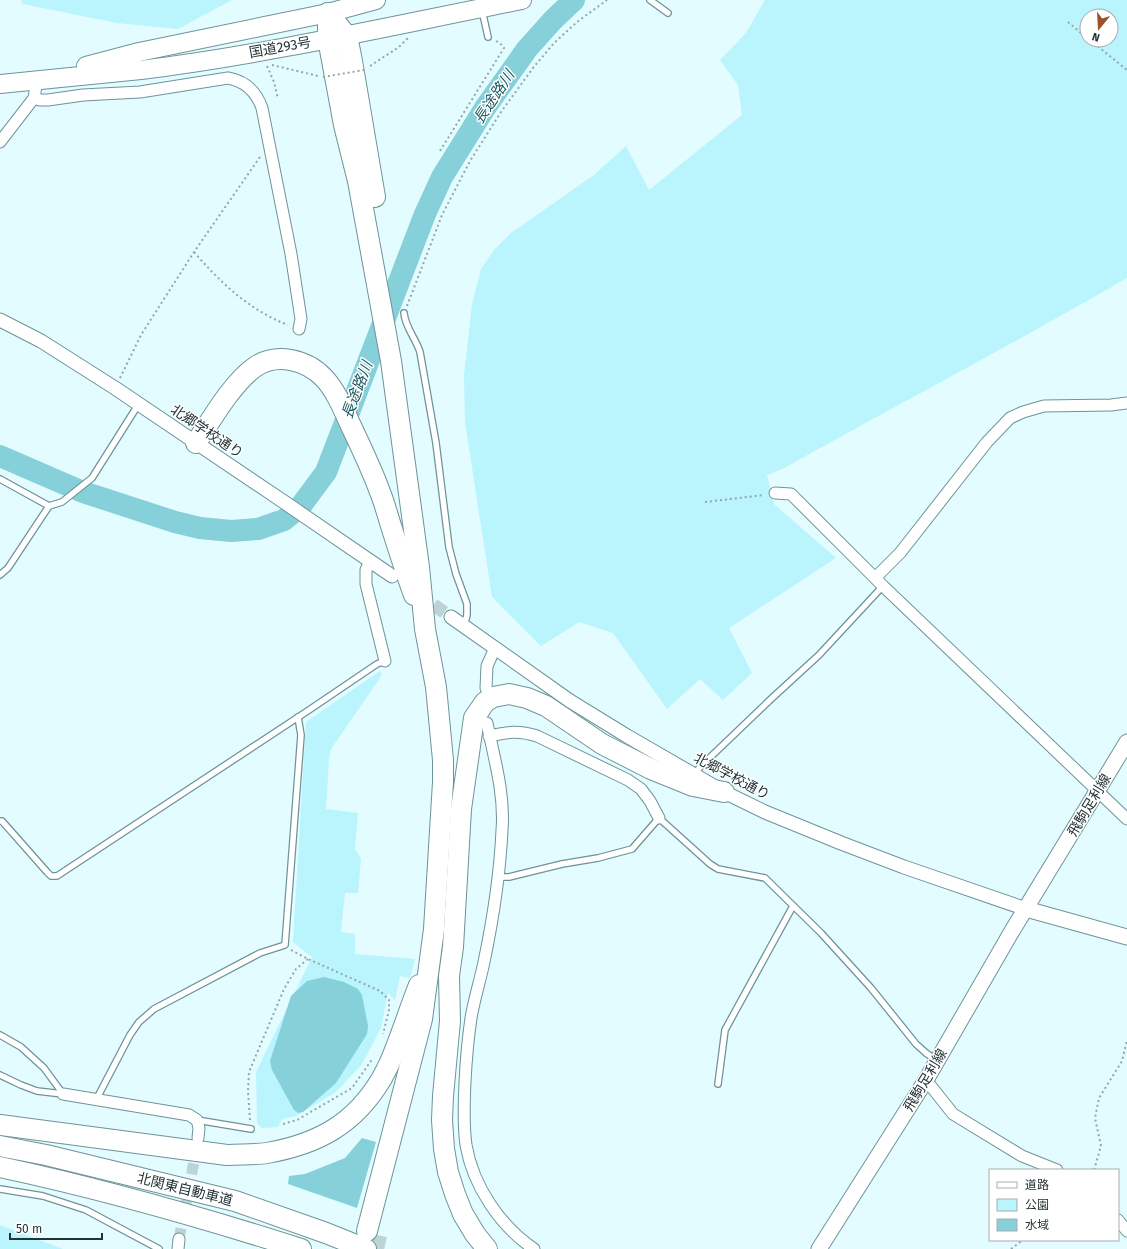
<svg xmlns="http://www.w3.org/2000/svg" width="1127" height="1249" font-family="'Fira Sans','Noto Sans JP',sans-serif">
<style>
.green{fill:#baf4fc;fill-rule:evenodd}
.water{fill:#86d0da}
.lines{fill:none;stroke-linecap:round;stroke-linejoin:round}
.river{stroke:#86d0da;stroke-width:22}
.minor-tunnel{stroke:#bdd4d7;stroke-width:11;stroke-dasharray:11 5.5;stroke-linecap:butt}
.tertiary-tunnel{stroke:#bdd4d7;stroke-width:13;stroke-dasharray:13 6;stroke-linecap:butt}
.motorway-tunnel{stroke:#bdd4d7;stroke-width:20;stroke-dasharray:20 10;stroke-linecap:butt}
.service-casing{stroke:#6d9499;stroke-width:8}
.minor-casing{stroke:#6d9499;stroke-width:13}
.tertiary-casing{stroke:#6d9499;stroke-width:15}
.secondary-casing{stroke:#6d9499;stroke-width:17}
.trunk-casing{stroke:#6d9499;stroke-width:20}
.motorway-casing{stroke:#6d9499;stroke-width:22}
.path{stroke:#91a7a9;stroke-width:2;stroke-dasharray:2 3;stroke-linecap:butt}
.service{stroke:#fff;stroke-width:5.5}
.minor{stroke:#fff;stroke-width:11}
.tertiary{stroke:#fff;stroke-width:13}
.secondary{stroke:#fff;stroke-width:15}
.trunk{stroke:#fff;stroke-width:18}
.motorway{stroke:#fff;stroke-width:20}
.path-bridge{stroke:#91a7a9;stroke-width:2;stroke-dasharray:2 3;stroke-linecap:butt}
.labels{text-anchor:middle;stroke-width:3;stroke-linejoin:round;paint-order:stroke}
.street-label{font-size:14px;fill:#233335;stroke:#fff}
.water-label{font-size:15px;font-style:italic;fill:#1a5960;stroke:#fff}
</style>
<rect width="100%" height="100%" fill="#e3fcff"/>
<g class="green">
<polygon points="21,0 232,0 178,29 117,23 23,4"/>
<path d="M765 0H1127V278C1013 344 897 405 782 469L767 475 774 504 836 558 729 628 752 673 723 700 700 679 667 709 613 633 579 622 541 646 492 597 465 422 464 375 472 304 481 269 494 250 511 233 594 175 626 146 649 190 742 115 738 85 720 60 746 33ZM1087 16H1111V40H1087Z"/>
<polygon points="380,671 382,675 331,749 329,758 326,809 358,813 355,849 361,859 358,893 345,893 341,932 355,934 355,954 415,959 410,978 400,976 395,1001 388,992 381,1028 362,1064 336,1092 296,1116 282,1119 278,1127 262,1128 257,1123 256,1072 312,957 293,942 306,722"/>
<polygon points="0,1225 63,1249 0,1249"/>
</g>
<g class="water">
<polygon points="324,977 344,982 358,989 362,995 368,1026 367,1034 336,1083 303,1112 298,1113 294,1110 272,1070 270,1061 291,996 307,981"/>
<polygon points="362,1138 376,1142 357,1208 288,1184 289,1176 305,1174 345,1158"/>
</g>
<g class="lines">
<polyline class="river" points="0,456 83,492 175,522 200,528 231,531 258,529 284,520 300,507 326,472 425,214 442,177 485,108 527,49 553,20 574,0"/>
<polyline class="minor-tunnel" points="179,1239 197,1146"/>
<polyline class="tertiary-tunnel" points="418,594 451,617"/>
<polyline class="motorway-tunnel" points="374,1249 377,1235"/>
<defs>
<g id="service">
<polyline points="650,0 668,13"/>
<polyline points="482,10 488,37"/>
<path d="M404 313C405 327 416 339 420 352L436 443 449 547 456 574 467 604V615L464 626"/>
<polyline points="0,479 49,506"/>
<polyline points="0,575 8,568 49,506 62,502 92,478 138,405"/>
<polyline points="694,775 700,767 771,699 819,655 883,586"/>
<polyline points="0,821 2,821 47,872 51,876 57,876 309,710 377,664 385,661"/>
<polyline points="498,877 509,877 562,864 598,858 632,849 659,818 710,864 718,869 765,878 821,933 871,988 916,1044 926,1053 937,1061"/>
<polyline points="0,1035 21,1047 44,1068 63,1094"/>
<polyline points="0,1075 21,1085 37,1091 63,1094"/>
<polyline points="718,1084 725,1030 793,906"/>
<polyline points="96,1100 130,1035 139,1022 154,1009 260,953 285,945 301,735 298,717"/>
<polyline points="197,1120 251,1129"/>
<polyline points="0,1189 43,1196 86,1210 159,1249"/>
</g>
<g id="minor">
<path d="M34 98 40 100H48L83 95 140 92 228 78C245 81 256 91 262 108L291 254 301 319 299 329"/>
<polyline points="0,142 34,98 37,80"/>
<polyline points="775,493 791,494 883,586 1127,819"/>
<polyline points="370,561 366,570 366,584 385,661"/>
<polyline points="875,578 900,553 987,442 1010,418 1023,412 1044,406 1111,405 1127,403"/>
<polyline points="486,688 487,666 495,648"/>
<path d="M487 723C494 758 505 794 502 830 500 874 493 919 484 962 480 981 474 1000 471 1018 468 1039 466 1061 465 1082 464 1103 463 1124 466 1145 473 1186 500 1226 534 1249"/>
<path d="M489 736C508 732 518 730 537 736L628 780 641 789 650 801 659 818"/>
<polyline points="926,1080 953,1114 1022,1156 1057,1170"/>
<polyline points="63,1094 189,1115 197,1120 199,1128 198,1138"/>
<polyline points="1118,1220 1127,1231"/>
<polyline points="178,1249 179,1239"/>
</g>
<g id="tertiary">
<polyline points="0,320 41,341 115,388 287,504 392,576"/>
<polyline points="451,617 570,701 627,736 724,792 765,812 841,843 904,867 1026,909"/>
</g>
<g id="secondary">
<polyline points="1026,909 1127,937"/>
<polyline points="819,1249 926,1080 1012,931 1127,742"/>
</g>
<g id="trunk">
<polyline points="86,66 139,52 328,13 376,0"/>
<path d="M0 84C47 79 94 75 141 70 269 54 395 25 522 0"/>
</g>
<g id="motorway">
<polyline points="328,13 328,39 344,125 358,181 391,361 419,567 425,629 436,687 443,760 443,782 434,929 422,1019 367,1231"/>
<polyline points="328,13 347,36 352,61 375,197"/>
<path d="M196 443C211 420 233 382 255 367 277 352 307 360 324 378 337 392 344 411 352 428 362 449 372 470 380 492 385 504 388 517 392 529 399 551 406 573 414 595"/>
<path d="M0 1125 227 1155C240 1154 254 1155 267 1153 318 1144 355 1124 382 1078 385 1072 388 1067 390 1062 401 1037 409 1010 419 985"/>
<polyline points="0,1146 46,1155 235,1201 326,1233 366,1249"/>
<path d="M0 1167C103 1189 201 1217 301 1249"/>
<polyline points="487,1249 475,1234 463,1214 455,1194 448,1172 444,1149 442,1120 443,1096 450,1021 449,976 453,947 461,809 474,718 485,702 493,697 509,694 527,698 546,706 602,744 651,769 693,786 724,792"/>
</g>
</defs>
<use href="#service" class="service-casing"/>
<use href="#minor" class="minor-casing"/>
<use href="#tertiary" class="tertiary-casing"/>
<use href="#secondary" class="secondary-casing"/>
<use href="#trunk" class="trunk-casing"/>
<use href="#motorway" class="motorway-casing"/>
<g class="path">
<polyline points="1068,22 1087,38"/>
<polyline points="1090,40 1127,70"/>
<polyline points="272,65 318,76"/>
<polyline points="267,66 274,82 278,99"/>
<polyline points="370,66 399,47 408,38"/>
<polyline points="440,151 504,48 500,43 496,41"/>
<path d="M194 252C221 283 249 310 288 325"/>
<polyline points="407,306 442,215 470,161 501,112 533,68 554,43 577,22 607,0"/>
<polyline points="120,378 141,335 194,252 260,157"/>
<polyline points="705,502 764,495"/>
<polyline points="291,950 308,959 380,991 389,1000 389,1010 383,1034"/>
<polyline points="250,1120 248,1092 249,1072 284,989 296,969 308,959"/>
<polyline points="283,1124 297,1120 352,1088 373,1058"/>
<polyline points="1094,1170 1101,1146 1095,1118 1099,1098 1122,1061 1127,1040"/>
<polyline points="1011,1249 1023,1240"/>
</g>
<use href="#service" class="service"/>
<use href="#minor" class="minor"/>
<use href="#tertiary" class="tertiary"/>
<use href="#secondary" class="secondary"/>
<use href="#trunk" class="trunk"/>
<use href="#motorway" class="motorway"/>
<polyline class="path-bridge" points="323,77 364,70"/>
</g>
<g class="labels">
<g class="street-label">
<text transform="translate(280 47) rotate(-10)" y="5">国道293号</text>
<text transform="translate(207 431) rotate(34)" y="5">北郷学校通り</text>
<text transform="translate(732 776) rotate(28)" y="5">北郷学校通り</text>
<text transform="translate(1089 805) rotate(-59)" y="5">飛駒足利線</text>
<text transform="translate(925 1080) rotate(-59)" y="5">飛駒足利線</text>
<text transform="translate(185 1189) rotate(14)" y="5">北関東自動車道</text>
</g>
<g class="water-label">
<text transform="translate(494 97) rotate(-56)" y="5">長途路川</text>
<text transform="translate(357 390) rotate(-69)" y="5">長途路川</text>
</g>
</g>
<rect x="989" y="1169" width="130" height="72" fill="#ffffff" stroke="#a7adae"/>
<rect x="997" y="1182" width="20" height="6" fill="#ffffff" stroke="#a7adae"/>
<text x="1025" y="1189" font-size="12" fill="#233335">道路</text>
<rect x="997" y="1199" width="20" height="12" fill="#baf4fc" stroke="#a7adae"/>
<text x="1025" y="1209" font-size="12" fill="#233335">公園</text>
<rect x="997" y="1219" width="20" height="12" fill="#86d0da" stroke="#a7adae"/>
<text x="1025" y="1229" font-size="12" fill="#233335">水域</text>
<g transform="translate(1099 28) rotate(198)"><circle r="19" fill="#ffffff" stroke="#a7adae"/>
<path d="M0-3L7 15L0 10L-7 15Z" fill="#985129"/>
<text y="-6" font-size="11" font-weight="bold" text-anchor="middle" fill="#233335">N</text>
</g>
<path d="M10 1233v6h92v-6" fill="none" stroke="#233335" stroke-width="2"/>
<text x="16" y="1233" font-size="12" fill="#233335" stroke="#ffffff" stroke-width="3" paint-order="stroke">50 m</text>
</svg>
